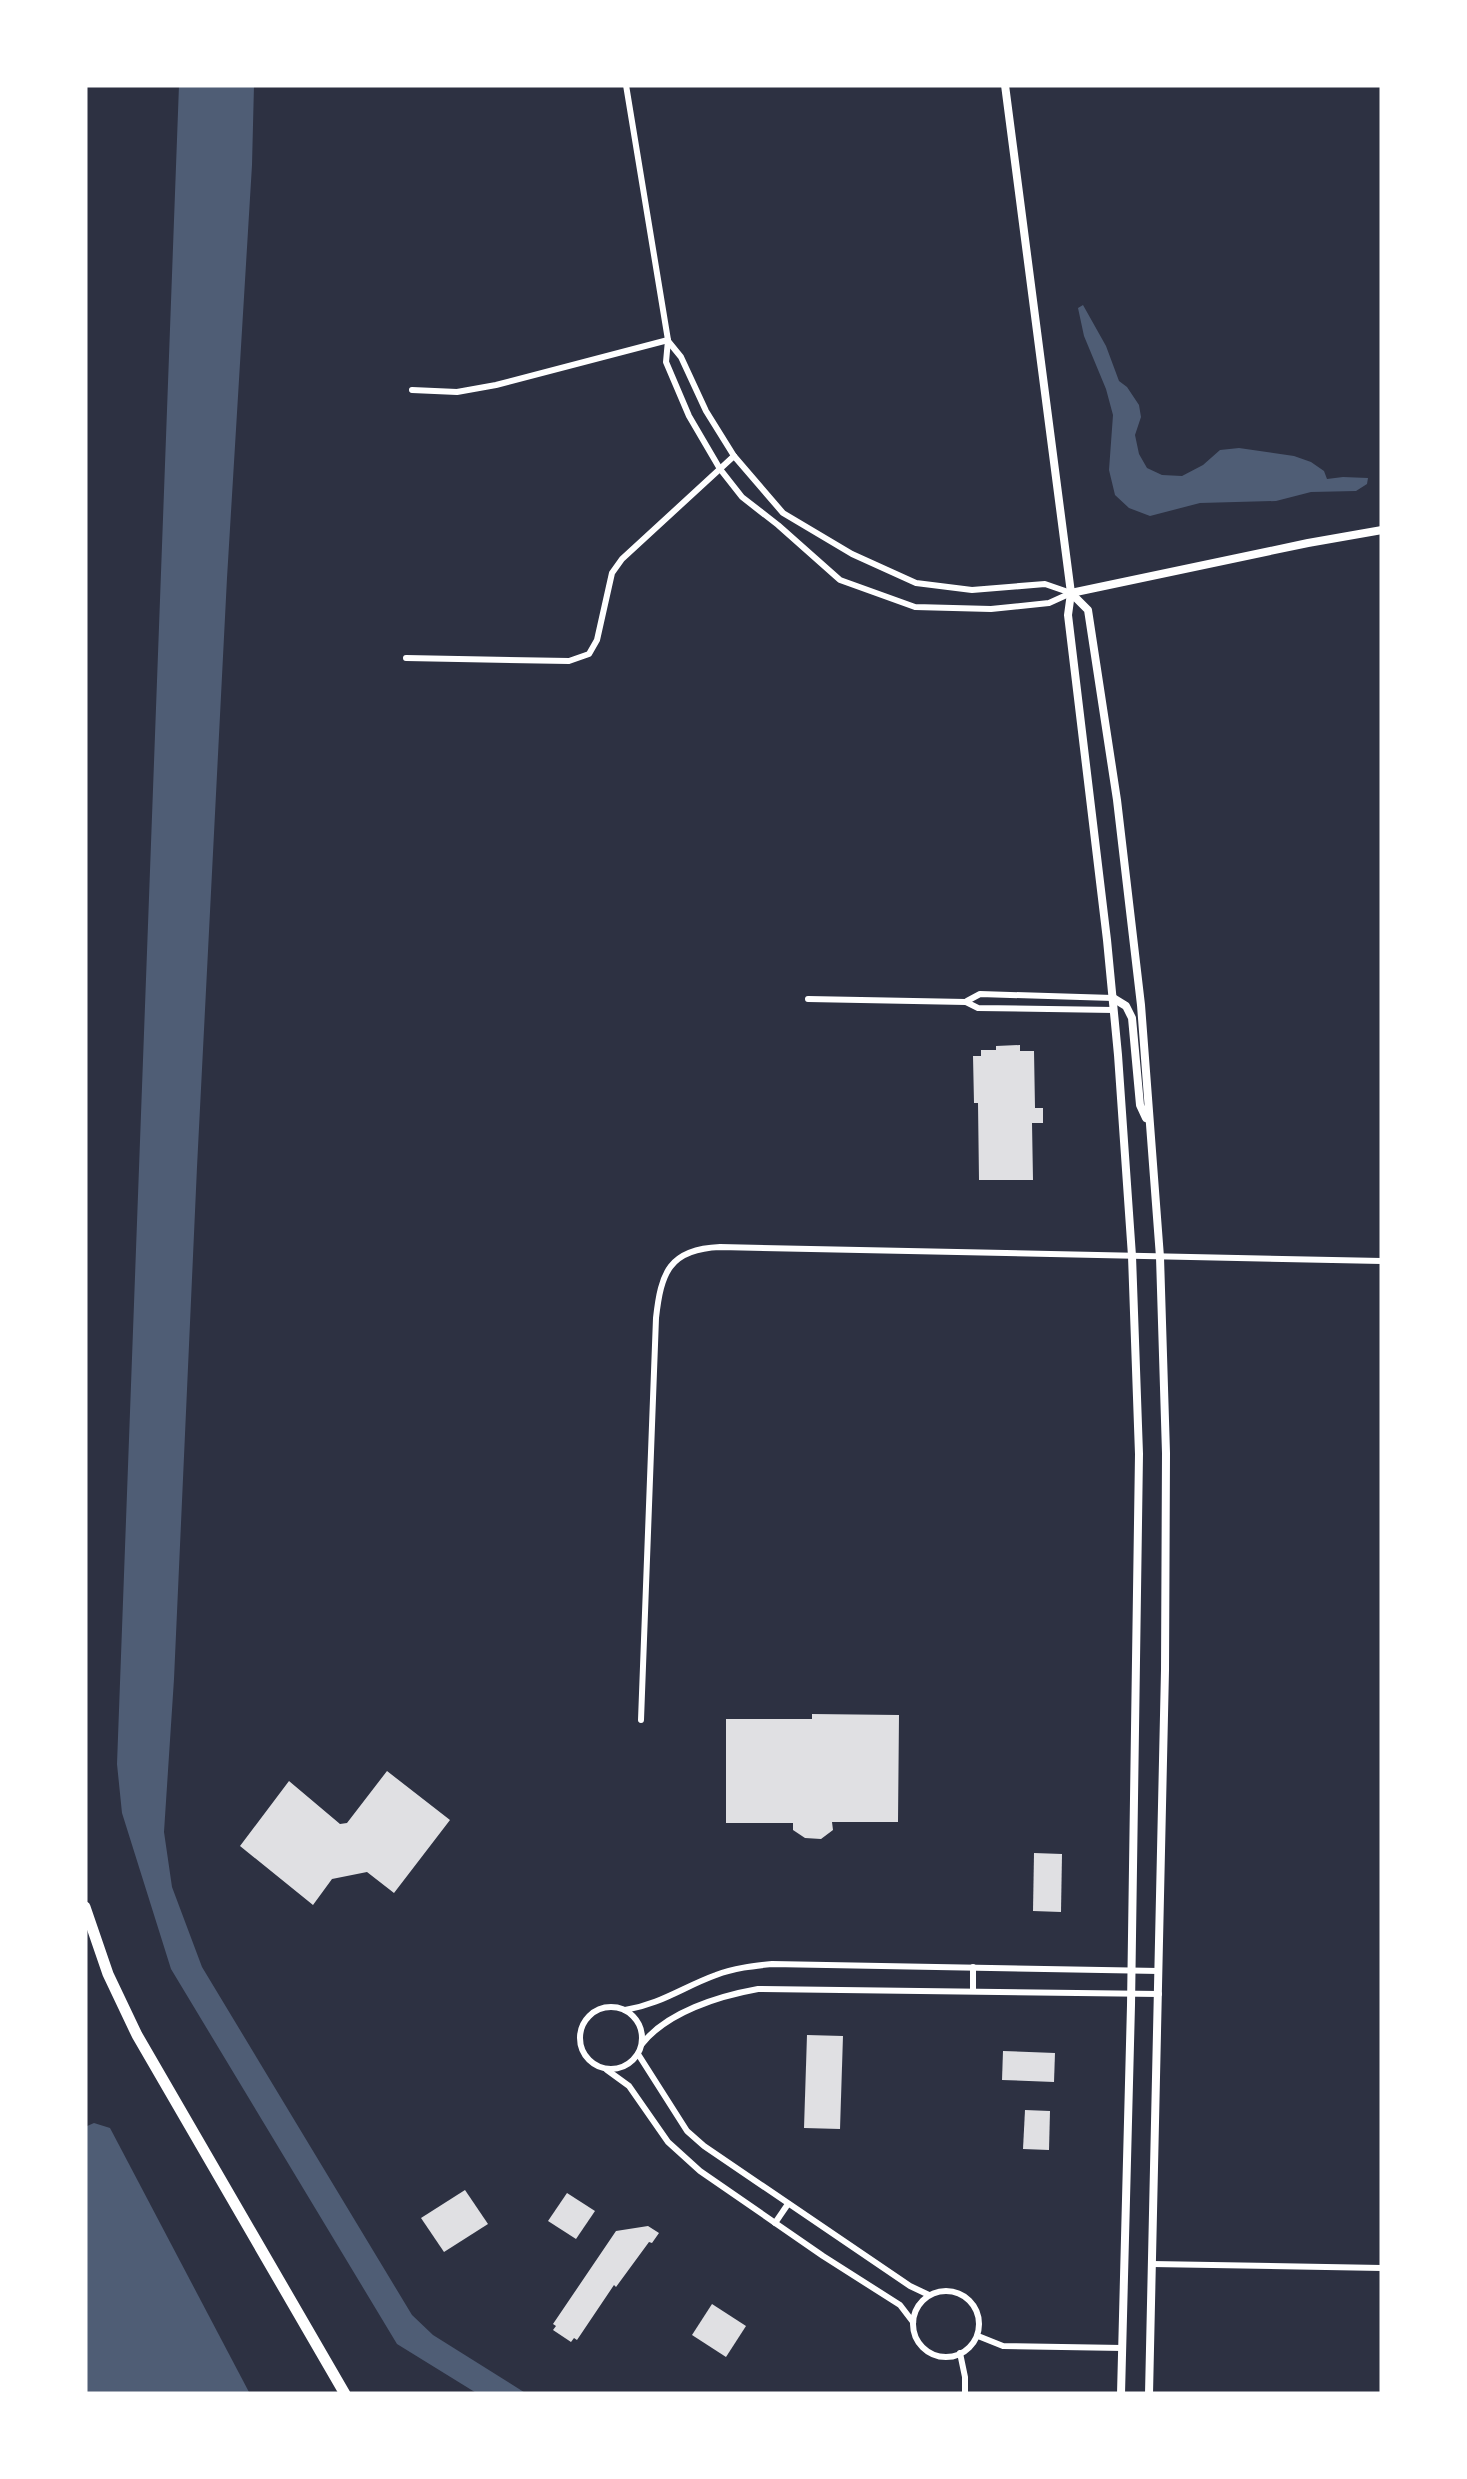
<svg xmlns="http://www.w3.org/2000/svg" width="1467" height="2479" font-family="'Fira Sans',sans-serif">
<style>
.water{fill:#4f5d75}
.building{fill:#e0e0e3}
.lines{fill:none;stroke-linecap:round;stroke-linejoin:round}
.minor{stroke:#fff;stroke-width:6}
.tertiary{stroke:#fff;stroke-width:8}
.motorway{stroke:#fff;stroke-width:11}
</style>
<rect width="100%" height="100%" fill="#2d3142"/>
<g class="water">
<polygon points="179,85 254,85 252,165 227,578 197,1167 174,1679 164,1832 172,1887 202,1967 412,2315 433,2335 527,2394 478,2394 397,2344 171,1969 122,1813 117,1764"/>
<polygon points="1083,305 1106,346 1119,381 1127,387 1139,405 1141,417 1135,435 1139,454 1147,468 1162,475 1182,476 1203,465 1220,450 1239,448 1294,456 1311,462 1324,471 1327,479 1343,477 1368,478 1367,484 1356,491 1311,492 1276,501 1200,503 1150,516 1129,508 1115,495 1109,470 1113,415 1106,389 1084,336 1078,308"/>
<polygon points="94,2123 110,2128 250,2394 85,2394 85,2127"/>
</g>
<g class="building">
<polygon points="1020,1045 1020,1051 1034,1051 1035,1108 1043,1108 1043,1123 1032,1123 1033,1180 979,1180 978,1103 974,1103 973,1056 981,1056 981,1050 996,1050 996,1046"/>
<polygon points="812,1714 899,1715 898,1822 832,1822 833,1830 821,1839 805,1838 793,1830 793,1823 726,1823 726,1719 812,1719"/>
<polygon points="387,1771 450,1820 394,1893 367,1872 332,1879 313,1905 240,1846 289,1781 340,1824 347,1823"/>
<polygon points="1034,1853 1062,1854 1061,1912 1033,1911"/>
<polygon points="807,2035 843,2036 840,2129 804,2128"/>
<polygon points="1003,2051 1055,2053 1054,2082 1002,2080"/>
<polygon points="1025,2110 1050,2111 1049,2150 1023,2149"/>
<polygon points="465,2190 488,2224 444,2252 421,2218"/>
<polygon points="567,2193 595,2211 576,2239 548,2221"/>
<polygon points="648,2226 659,2233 652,2243 649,2242 616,2287 614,2285 577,2340 574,2338 571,2342 553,2330 556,2326 553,2324 616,2231"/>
<polygon points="712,2304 746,2326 726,2357 692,2335"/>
</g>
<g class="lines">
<g class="minor">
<polyline points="626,85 668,340 666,362 689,416 720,469 742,497 778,525 840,580 915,607 991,609 1049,603 1071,593"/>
<polyline points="668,341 681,357 706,411 734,456 783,513 852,554 916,583 972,590 1045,584 1071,593"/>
<polyline points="412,390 457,392 496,385 668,340"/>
<polyline points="406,658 569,661 589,654 597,640 612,573 622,559 734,456"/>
<polyline points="808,999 966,1002 978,1008 1114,1010"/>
<polyline points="967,1001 980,994 1113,998"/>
<path d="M641 1720 656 1318C661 1273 669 1249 720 1247L1382 1261"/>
<polyline points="973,1990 973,1967"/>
<circle cx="611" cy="2038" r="31"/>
<path d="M625 2010C661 2004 683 1987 716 1975 734 1968 753 1966 772 1964L1159 1971"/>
<path d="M642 2044C667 2012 719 1996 758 1989L1159 1994"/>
<polyline points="638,2054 687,2131 704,2146 910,2286 929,2295"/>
<polyline points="607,2070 629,2086 668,2142 700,2171 823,2256 900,2305 913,2322"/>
<polyline points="775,2223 788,2204"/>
<polyline points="1152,2264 1382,2268"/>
<circle cx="946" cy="2324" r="33"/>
<polyline points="978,2336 1003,2346 1123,2348"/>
<polyline points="960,2353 965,2377 965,2394"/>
</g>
<g class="tertiary">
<polyline points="1005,85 1071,593 1068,615 1107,940 1118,1055 1132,1256 1139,1454 1131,2005 1121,2394"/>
<polyline points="1071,593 1088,610 1117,800 1141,1005 1160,1257 1166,1453 1165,1670 1149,2394"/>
<polyline points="1071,593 1308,543 1382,530"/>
<polyline points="1113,998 1126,1006 1132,1018 1140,1105 1146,1118"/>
</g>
<polyline class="motorway" points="85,1907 108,1974 137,2035 345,2394"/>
</g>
<rect width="1467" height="2479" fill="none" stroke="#ffffff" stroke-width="175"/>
</svg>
